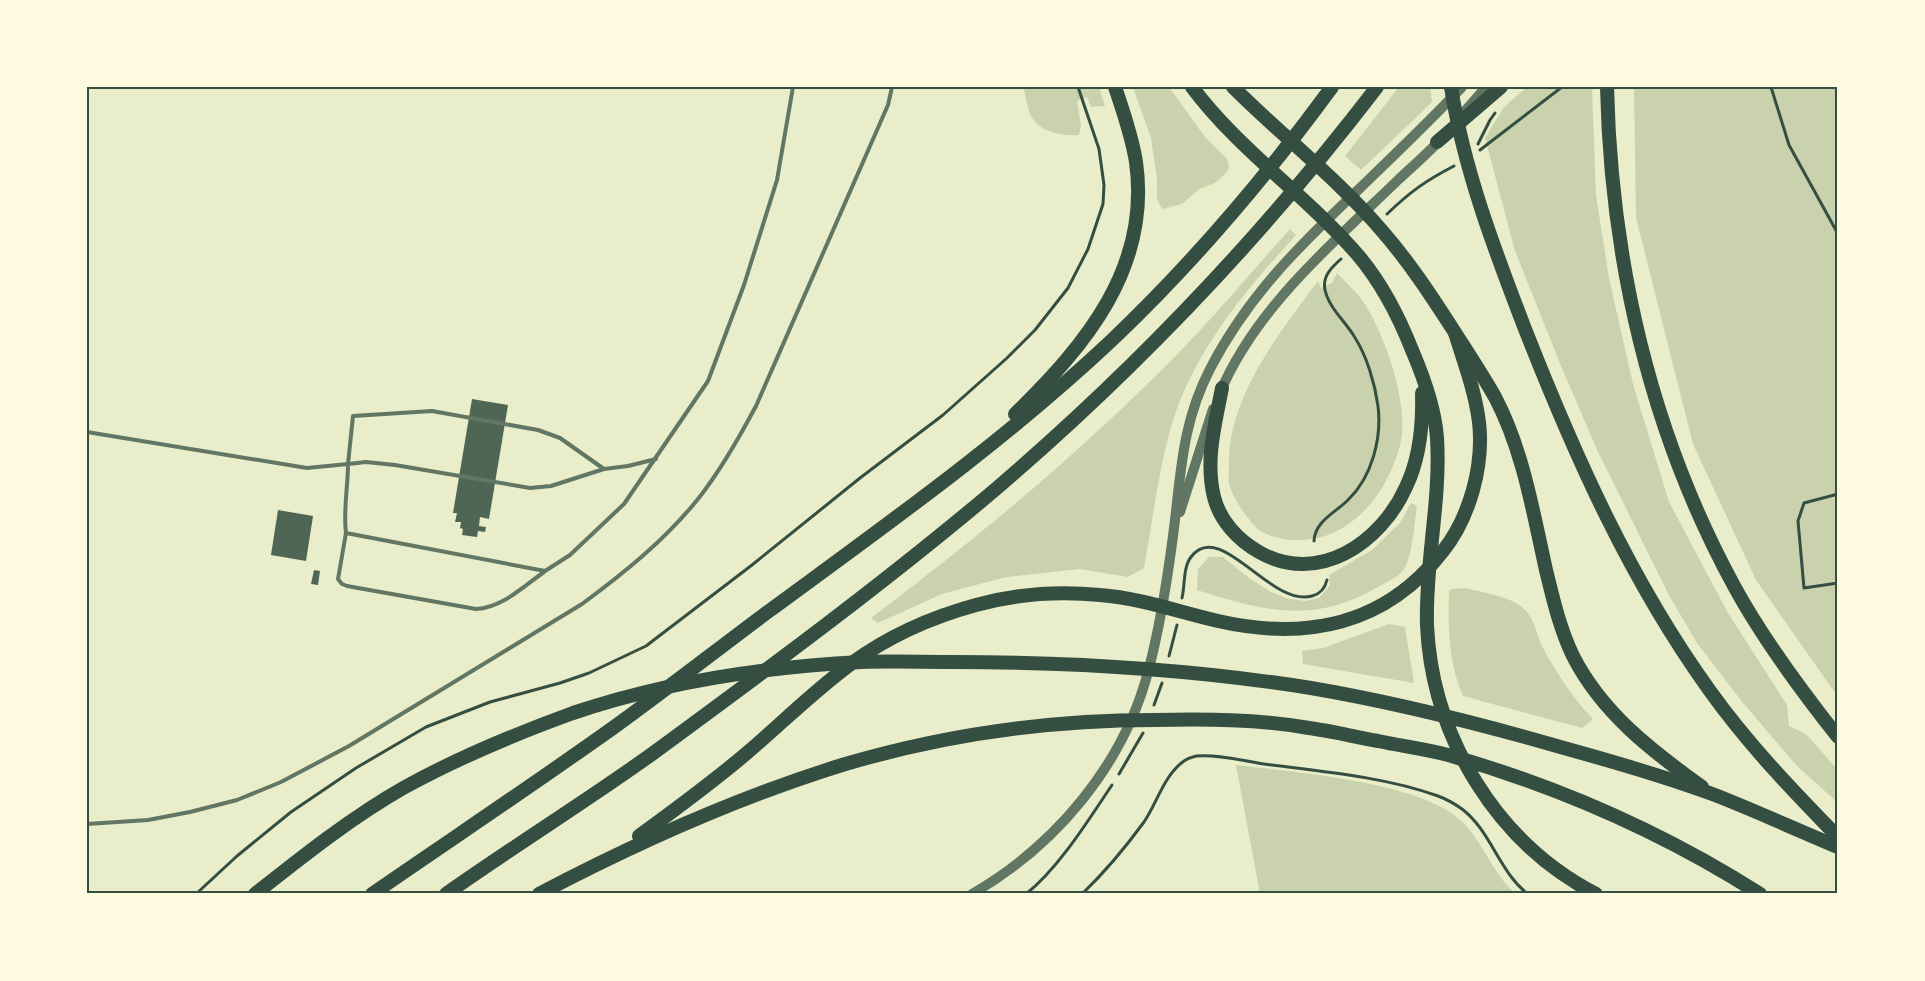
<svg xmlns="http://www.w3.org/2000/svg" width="1925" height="981" font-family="'Fira Sans',sans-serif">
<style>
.green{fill:#cad2ad}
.building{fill:#4f6655}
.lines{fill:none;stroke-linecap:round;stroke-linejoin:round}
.path{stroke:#344e41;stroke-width:3}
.service{stroke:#617663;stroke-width:4}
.tertiary{stroke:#617663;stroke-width:10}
.trunk{stroke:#344e41;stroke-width:14}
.neatline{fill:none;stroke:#344e41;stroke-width:2}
</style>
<rect width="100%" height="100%" fill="#e9edc9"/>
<g class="green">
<path d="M1023 87H1099L1105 106 1091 107 1087 97 1077 101 1081 125 1079 135C1063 136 1040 133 1031 116 1027 107 1026 96 1023 87Z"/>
<polygon points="1133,87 1169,87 1205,137 1227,159 1229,167 1227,172 1215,183 1199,189 1182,204 1162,209 1157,199 1157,179 1151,138"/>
<polygon points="1399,87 1430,87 1432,102 1361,170 1345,156"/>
<polygon points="1527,87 1592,87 1596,195 1609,278 1633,384 1669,502 1728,613 1787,705 1789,726 1806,734 1838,770 1838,803 1797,766 1743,703 1697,643 1670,597 1598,452 1561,366 1515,251 1485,138 1504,107"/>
<polygon points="1634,87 1838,87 1838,697 1756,580 1693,444 1636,218"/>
<path d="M1290 229 1296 235C1242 294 1188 358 1168 438 1157 481 1152 525 1144 568L1128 577 1080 569 1006 577 942 594 878 623 871 618C983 534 1093 442 1190 341 1224 305 1257 266 1290 229Z"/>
<path d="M1337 273C1346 283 1357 292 1364 303 1384 333 1406 397 1402 433 1400 453 1392 470 1382 488 1370 508 1351 526 1328 535 1306 543 1268 543 1252 523 1242 511 1234 499 1229 484 1228 479 1229 472 1229 466 1227 399 1279 333 1318 281L1321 288 1332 283Z"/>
<path d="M1411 503 1417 506C1414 523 1413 555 1404 569 1399 577 1386 582 1378 587 1313 625 1264 611 1197 590L1198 569 1209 557H1223L1249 578 1271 592 1289 599 1306 601 1319 598 1330 585 1329 575 1372 550 1400 523Z"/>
<path d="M1466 588C1483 593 1504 595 1519 605 1535 615 1535 632 1543 648 1557 674 1573 698 1593 719L1582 728 1463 696C1448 662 1448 627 1449 591L1451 589Z"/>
<polygon points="1389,624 1405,627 1414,683 1303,664 1302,651 1323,648"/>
<path d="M1236 765C1293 772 1414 781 1458 818 1483 839 1491 873 1516 894H1260Z"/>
</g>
<g class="building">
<polygon points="472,399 508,405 489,519 480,517 479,526 486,527 485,532 478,531 477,537 462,535 463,529 460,528 461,522 455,522 457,513 453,513"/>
<polygon points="278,510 313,516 306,561 271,555"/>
<polygon points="314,570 320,571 318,585 311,584"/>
</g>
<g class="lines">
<g class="path">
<polyline points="1771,87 1789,145 1838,234"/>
<polyline points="1478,144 1490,120 1495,113"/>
<polyline points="1480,150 1562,87"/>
<path d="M1387 214C1410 192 1425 181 1454 166"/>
<polyline points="1838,494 1804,503 1798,521 1804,588 1838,583"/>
<path d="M1314 541C1315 521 1335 513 1348 500 1372 477 1382 438 1378 406 1375 384 1367 356 1354 336 1345 321 1329 308 1325 290 1322 276 1332 267 1341 259"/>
<path d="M1182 598C1185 586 1183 567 1191 557 1220 518 1271 608 1312 596 1320 594 1325 588 1327 580"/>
<polyline points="1169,656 1177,625"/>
<polyline points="1154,705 1162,683"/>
<polyline points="1119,774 1143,733"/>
<polyline points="196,894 237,856 291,812 356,768 426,727 490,702 560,683 589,673 646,646 752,565 860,478 943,415 1007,358 1035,330 1068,288 1088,249 1103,204 1104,185 1099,149 1078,87"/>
<path d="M1026 894C1059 868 1089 819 1112 785"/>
<path d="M1082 894C1105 872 1125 848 1144 822 1157 803 1164 775 1184 761 1187 759 1192 757 1196 756 1218 754 1243 761 1264 764 1319 771 1386 777 1438 796 1446 799 1455 804 1462 809 1491 831 1499 872 1528 894"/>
</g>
<g class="service">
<polyline points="87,432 307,468 348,464 353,416 432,411 538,430 560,438 604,469"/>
<path d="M656 459 628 466 604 469 551 486 530 488 395 465 366 462 348 464C348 487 343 511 346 533L545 571 570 555 624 504 708 381 744 285 777 180 793 87"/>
<path d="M346 533 338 579 342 584 347 586 476 609C502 608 524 586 544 572"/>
<path d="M87 824 148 820 190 812 237 800 281 782 349 746 582 604C624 573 665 540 698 499 721 470 739 438 756 406L888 105 892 87"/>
</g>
<g class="tertiary">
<polyline points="1465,111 1486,87"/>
<path d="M1219 395C1255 308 1332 244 1398 180 1412 167 1428 153 1441 139"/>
<polyline points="1180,512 1213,409"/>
<path d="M972 894C1055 846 1123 766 1148 672 1160 627 1167 582 1173 536 1181 476 1181 425 1210 369 1248 296 1298 247 1357 191 1392 157 1428 123 1462 87"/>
</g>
<g class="trunk">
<path d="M1192 87C1239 150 1306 195 1357 254 1381 282 1399 317 1412 350 1424 378 1435 408 1437 438 1441 501 1425 563 1427 625 1432 737 1497 843 1596 894"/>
<path d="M1233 87C1282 136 1338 179 1383 232 1410 263 1432 297 1454 331 1468 353 1482 374 1495 397 1523 450 1533 512 1546 570 1553 599 1560 629 1573 656 1602 713 1652 751 1702 787"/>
<path d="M1451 87C1464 170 1495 251 1525 329 1575 456 1630 580 1710 691 1748 744 1793 791 1838 837"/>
<path d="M1607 87C1611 260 1650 431 1733 584 1762 638 1800 689 1838 737"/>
<polyline points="1437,142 1501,87"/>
<path d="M1222 388C1215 424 1205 461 1214 497 1220 521 1238 540 1259 552 1318 586 1381 543 1406 487 1420 458 1423 425 1422 393"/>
<path d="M1015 414C1086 345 1151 267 1136 162 1132 136 1123 111 1115 87"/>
<path d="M639 836C676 809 713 782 748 752 782 723 815 690 852 663 889 636 932 617 976 605 1016 594 1059 591 1100 595 1140 598 1179 612 1218 621 1306 641 1386 625 1443 551 1470 517 1484 465 1479 422 1475 391 1464 362 1455 333"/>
<path d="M255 894C303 856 352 817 405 787 456 759 518 733 573 713 665 682 764 667 861 662 891 661 922 662 953 662 1073 662 1192 669 1311 688 1399 703 1485 725 1571 750 1618 763 1669 778 1715 795 1756 811 1797 830 1838 847"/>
<path d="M372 894C453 838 536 783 617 725 668 688 718 649 769 611 886 525 1006 440 1112 340 1193 263 1266 177 1332 87"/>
<path d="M446 894C514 846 585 802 652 754 769 668 886 582 997 488 1137 368 1265 233 1377 87"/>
<path d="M539 894C636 843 736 798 842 765 943 735 1048 720 1154 720 1205 719 1258 719 1309 728 1332 731 1355 737 1378 741 1401 746 1425 749 1448 755 1557 786 1664 833 1760 894"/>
</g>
</g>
<rect width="1925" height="981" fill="none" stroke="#fefae0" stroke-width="177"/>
<rect x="88" y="88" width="1748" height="804" class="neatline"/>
</svg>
